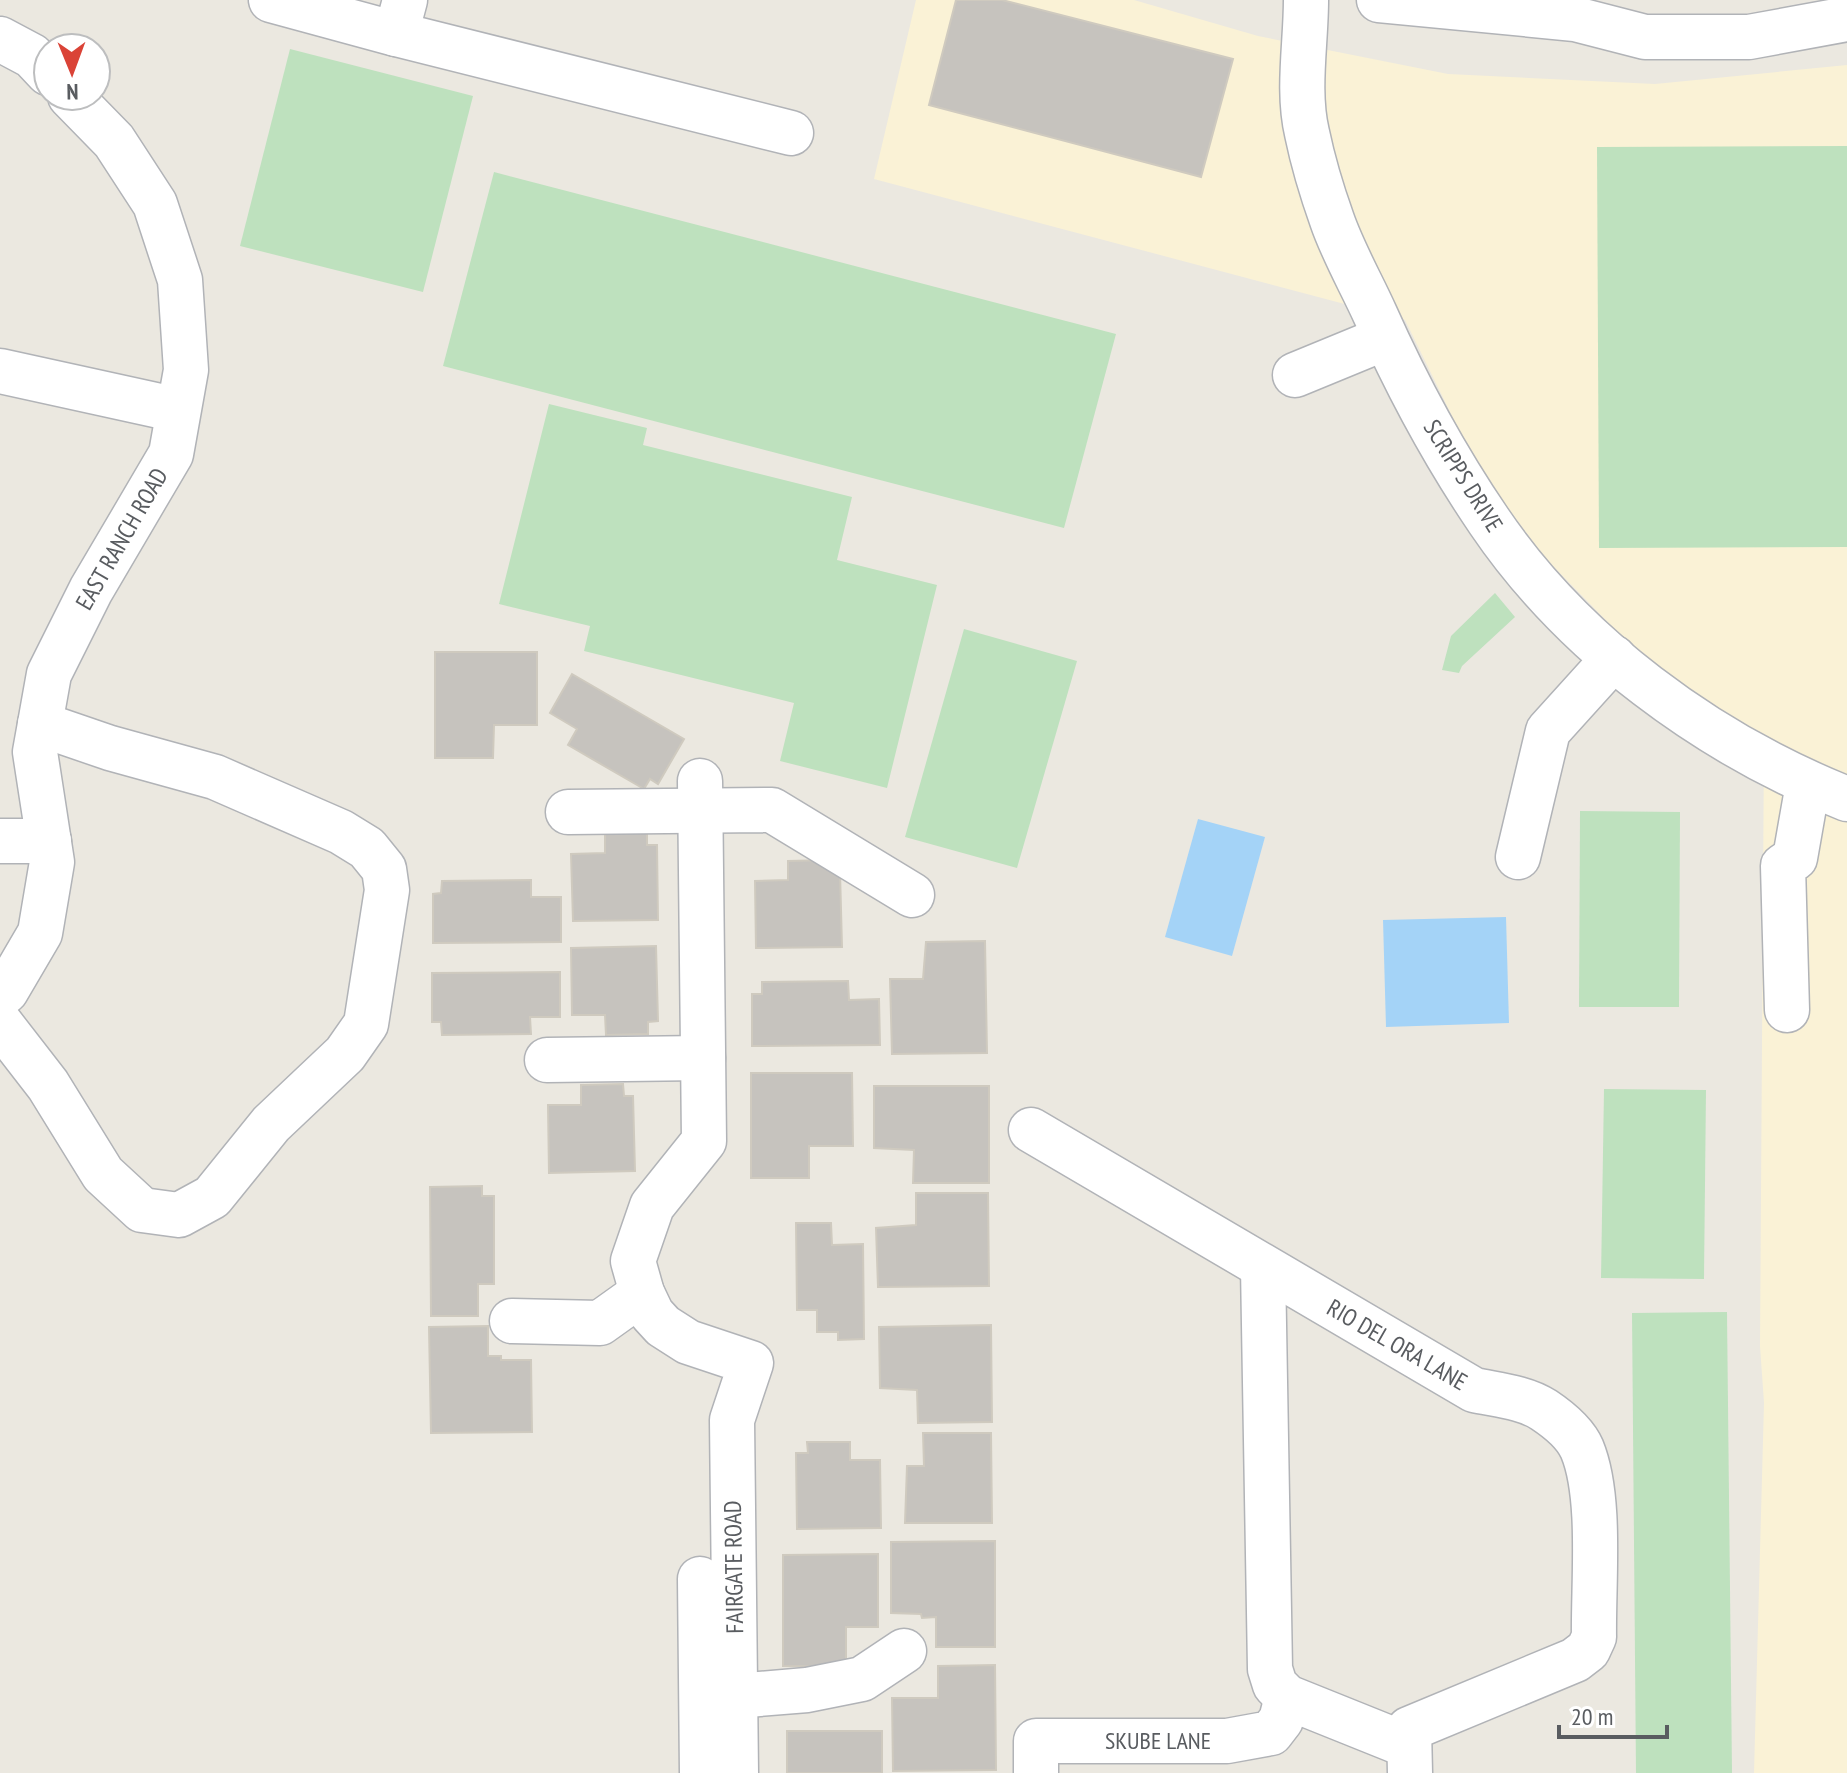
<svg xmlns="http://www.w3.org/2000/svg" width="1847" height="1773" font-family="'PT Sans Narrow',sans-serif">
<style>
.commercial{fill:#faf2d6}
.green{fill:#bee1be}
.water{fill:#a4d3f7}
.building{fill:#c6c3be;stroke:#cfcabf;stroke-width:2}
.lines{fill:none;stroke-linecap:round;stroke-linejoin:round}
.minor-casing{stroke:#b1b3b7;stroke-width:47}
.minor{stroke:#fff;stroke-width:44}
.labels{text-anchor:middle;stroke-width:8;stroke-linejoin:round;paint-order:stroke}
.street-label{font-size:24px;fill:#595c60;stroke:#fff}
</style>
<rect width="100%" height="100%" fill="#ebe8e0"/>
<polygon class="commercial" points="916,0 1134,0 1258,36 1448,74 1655,84 1847,65 1847,1773 1754,1773 1764,1403 1760,1346 1764,739 1640,655 1546,559 1477,467 1405,320 874,179"/>
<g class="green">
<polygon points="290,49 473,96 423,292 240,246"/>
<polygon points="1847,146 1847,547 1599,548 1597,147"/>
<polygon points="494,172 1116,334 1064,528 443,366"/>
<polygon points="549,404 647,428 643,445 852,497 837,560 937,585 887,788 780,761 794,703 584,651 590,626 499,604"/>
<polygon points="1495,593 1515,617 1462,666 1459,673 1442,670 1451,636"/>
<polygon points="964,629 1077,661 1017,868 905,837"/>
<polygon points="1580,811 1680,812 1679,1007 1579,1007"/>
<polygon points="1604,1089 1706,1090 1704,1279 1601,1278"/>
<polygon points="1727,1312 1732,1773 1636,1773 1632,1313"/>
</g>
<g class="water">
<polygon points="1198,819 1265,837 1232,956 1165,937"/>
<polygon points="1506,917 1509,1023 1386,1027 1383,920"/>
</g>
<g class="building">
<polygon points="956,0 1002,0 1233,59 1201,177 929,105"/>
<polygon points="435,652 537,652 537,725 494,725 493,758 435,758"/>
<polygon points="572,674 684,739 658,784 650,779 644,789 568,745 577,729 550,713"/>
<polygon points="605,833 647,833 647,845 657,845 658,920 573,921 571,854 605,853"/>
<polygon points="830,860 831,872 840,872 842,947 756,948 755,881 788,880 788,861"/>
<polygon points="531,880 531,897 561,897 561,942 433,943 433,894 441,893 442,881"/>
<polygon points="985,941 987,1053 892,1054 890,979 923,979 926,942"/>
<polygon points="656,946 658,1021 648,1022 648,1034 606,1035 605,1015 572,1015 571,948"/>
<polygon points="560,972 560,1017 530,1017 531,1034 442,1035 441,1022 432,1022 432,973"/>
<polygon points="848,981 849,1000 879,999 880,1045 752,1046 752,994 762,994 762,982"/>
<polygon points="751,1073 852,1073 853,1146 809,1146 809,1178 751,1178"/>
<polygon points="623,1084 624,1096 633,1096 635,1171 549,1173 548,1105 581,1105 581,1085"/>
<polygon points="874,1086 989,1086 989,1183 913,1183 914,1150 874,1148"/>
<polygon points="482,1186 482,1196 494,1196 494,1284 478,1284 478,1316 431,1316 430,1187"/>
<polygon points="916,1193 988,1193 989,1286 878,1287 876,1228 916,1225"/>
<polygon points="796,1223 831,1223 832,1245 863,1244 864,1339 838,1340 838,1332 817,1332 817,1310 797,1310"/>
<polygon points="991,1325 992,1422 918,1423 917,1390 880,1388 879,1327"/>
<polygon points="488,1326 488,1356 501,1356 501,1360 531,1360 532,1432 431,1433 429,1327"/>
<polygon points="923,1433 991,1433 992,1523 905,1523 907,1466 924,1466"/>
<polygon points="807,1442 850,1442 850,1460 880,1460 881,1528 797,1529 796,1453 808,1453"/>
<polygon points="995,1541 995,1647 936,1647 936,1617 922,1618 921,1614 891,1613 891,1542"/>
<polygon points="878,1554 878,1627 846,1627 846,1667 783,1666 783,1555"/>
<polygon points="995,1665 996,1770 893,1771 892,1698 938,1698 938,1666"/>
<rect x="787" y="1731" width="95" height="42"/>
</g>
<g class="lines">
<defs>
<g id="minor">
<polyline points="271,0 396,34 405,0"/>
<path d="M1306 0C1306 43 1297 91 1307 133 1313 162 1322 192 1332 220 1343 252 1361 283 1375 314 1407 386 1444 455 1489 521 1573 645 1708 744 1847 799"/>
<polyline points="1379,0 1575,19 1645,37 1749,37 1847,19"/>
<polyline points="396,34 791,133"/>
<polyline points="0,39 32,56 48,73"/>
<polyline points="0,371 178,410"/>
<polyline points="1295,375 1385,338"/>
<polyline points="700,781 704,1141 652,1206 633,1261 642,1293 652,1314 663,1326 688,1342 751,1363 732,1420 736,1773"/>
<polyline points="568,812 772,810 912,895"/>
<polyline points="0,841 49,841"/>
<polyline points="1518,857 1548,731 1614,658"/>
<polyline points="0,996 6,991 40,933 52,862 35,752 49,674 91,590 171,454 186,370 180,280 155,204 114,141 70,96"/>
<polyline points="1787,1010 1783,866 1795,858 1808,784"/>
<polyline points="0,1023 48,1085 103,1174 142,1210 179,1215 212,1197 271,1124 345,1054 366,1024 387,890 384,869 367,848 341,832 215,777 110,748 40,724"/>
<polyline points="547,1060 703,1058"/>
<path d="M1031 1130 1474 1390C1497 1395 1524 1397 1544 1410 1559 1420 1575 1433 1582 1449 1602 1497 1593 1584 1594 1637L1588 1650 1575 1660 1409 1729 1410 1773"/>
<polyline points="1263,1267 1270,1669 1275,1685 1287,1697 1409,1746"/>
<polyline points="512,1321 600,1323 642,1293"/>
<polyline points="700,1579 702,1773"/>
<polyline points="735,1696 807,1690 862,1679 904,1651"/>
<polyline points="1036,1773 1036,1741 1227,1741 1271,1733 1281,1720 1287,1697"/>
</g>
</defs>
<use href="#minor" class="minor-casing"/>
<use href="#minor" class="minor"/>
</g>
<g class="labels">
<g class="street-label">
<text transform="translate(1463 476) rotate(58)" y="8">SCRIPPS DRIVE</text>
<text transform="translate(122 539) rotate(-60)" y="8">EAST RANCH ROAD</text>
<text transform="translate(1397 1345) rotate(30)" y="8">RIO DEL ORA LANE</text>
<text transform="translate(734 1567) rotate(-91)" y="8">FAIRGATE ROAD</text>
<text x="1158" y="1749">SKUBE LANE</text>
</g>
</g>
<g transform="translate(72 72) rotate(179)"><circle r="38" fill="#ffffff" stroke="#bdbebf" stroke-width="2"/>
<path d="M0-6L14 30L0 20L-14 30Z" fill="#da4337"/>
<text y="-12" font-size="22" font-weight="bold" text-anchor="middle" fill="#595c60">N</text>
</g>
<path d="M1559 1725v12h108v-12" fill="none" stroke="#595c60" stroke-width="4"/>
<text x="1571" y="1725" font-size="24" fill="#595c60" stroke="#ffffff" stroke-width="6" paint-order="stroke">20 m</text>
</svg>
